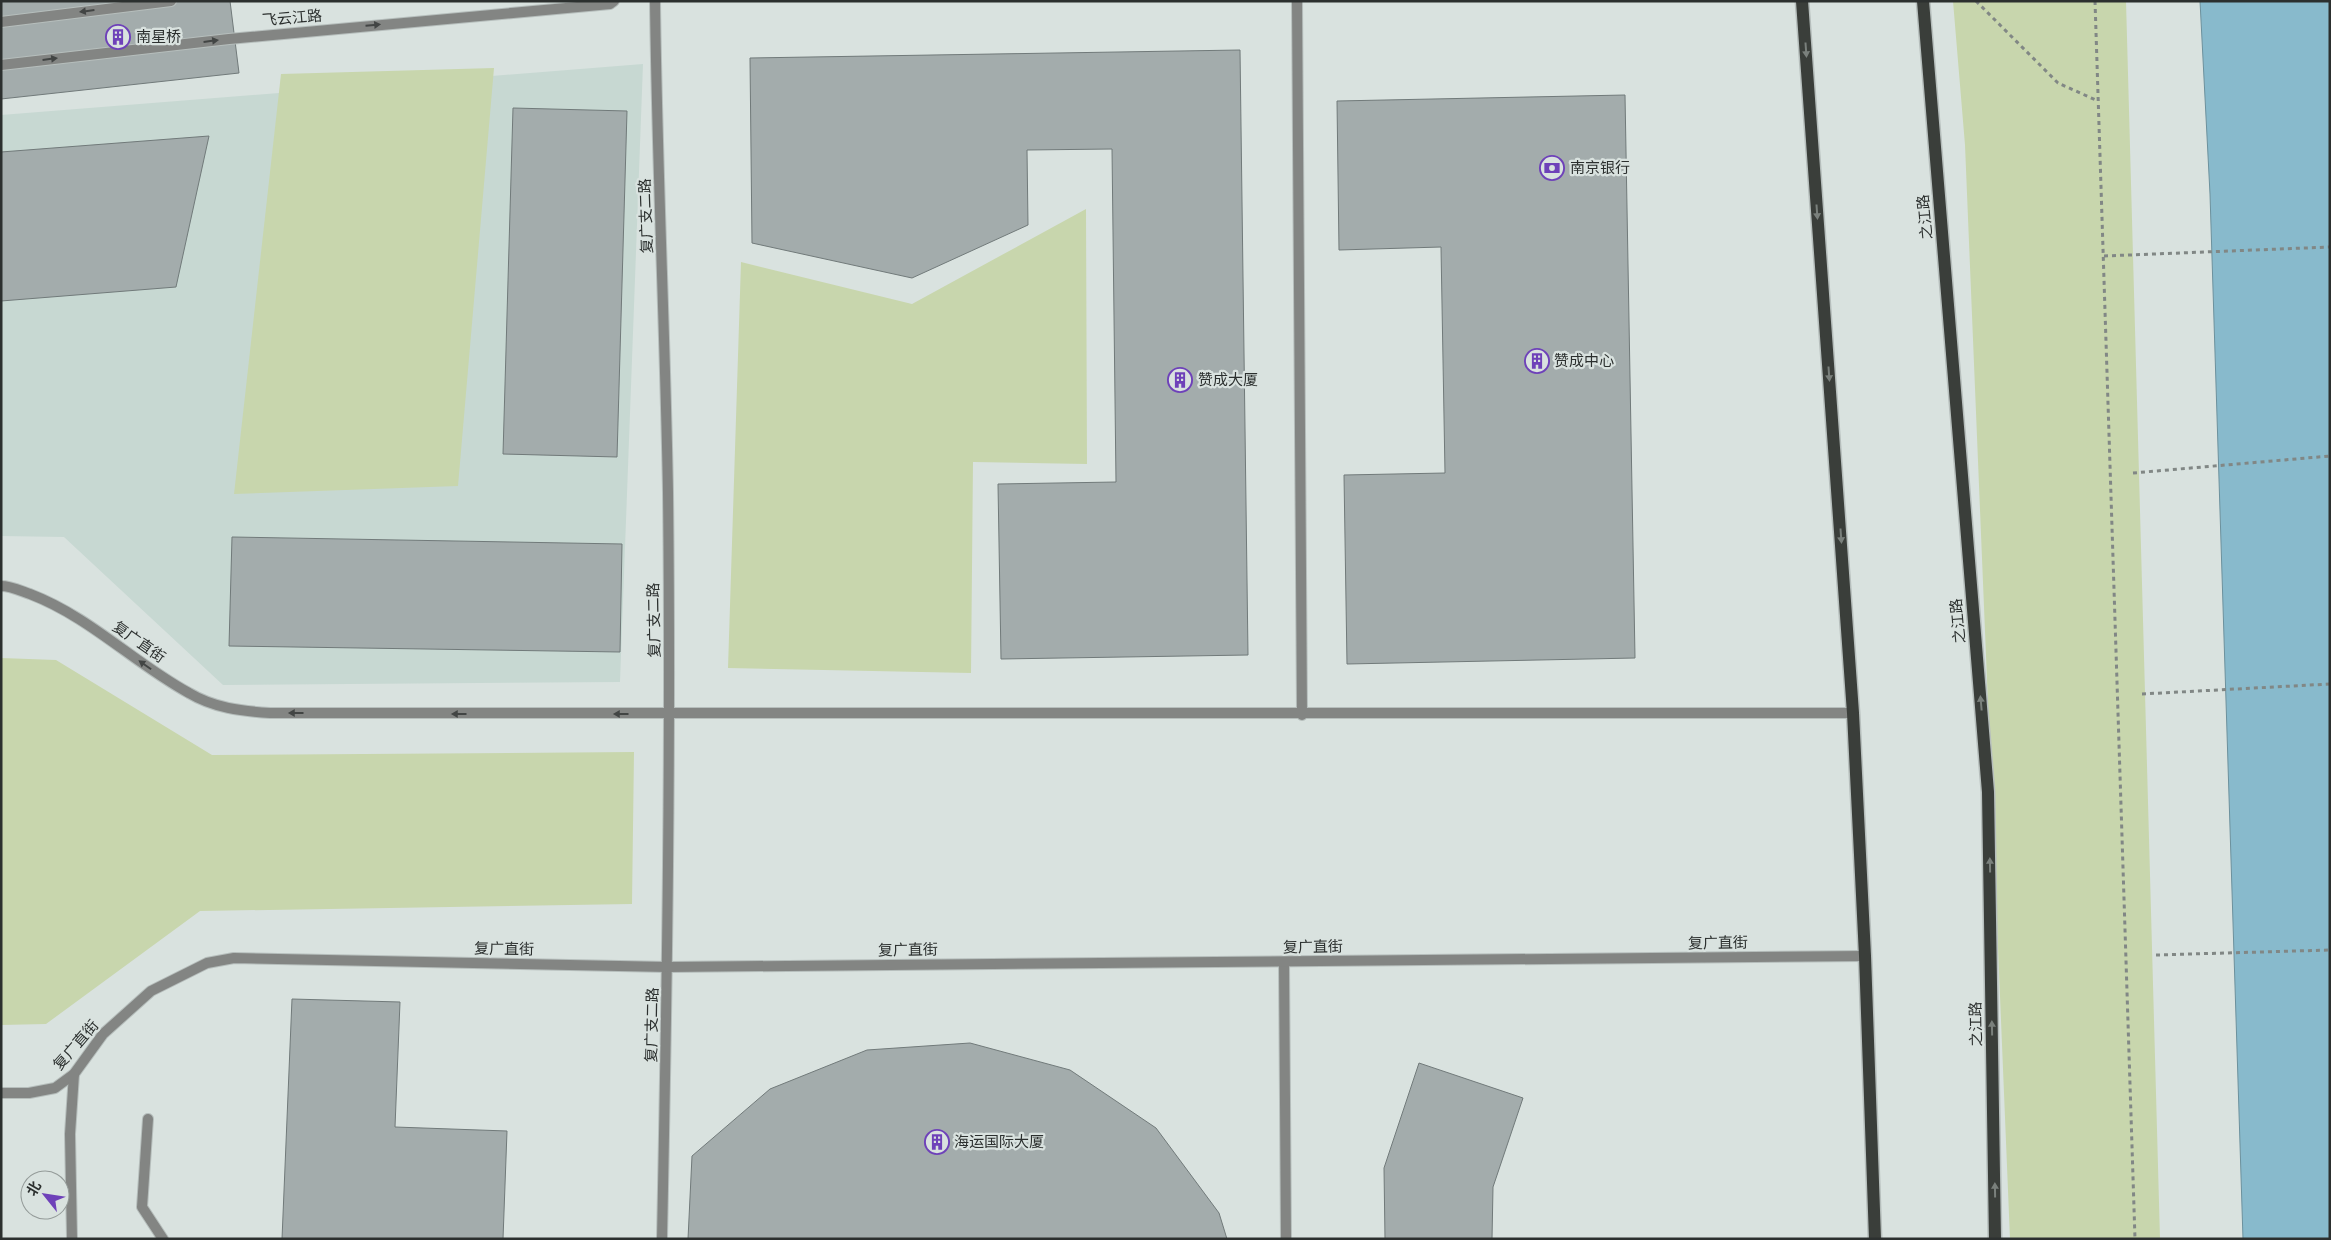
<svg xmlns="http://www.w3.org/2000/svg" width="2331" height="1240" font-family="'Alegreya Sans','Noto Sans SC',sans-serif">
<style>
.built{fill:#c7d8d2}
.green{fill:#c8d6ad}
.water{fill:#88bacc;stroke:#6c919d}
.building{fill:#a3acac;stroke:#717a7a}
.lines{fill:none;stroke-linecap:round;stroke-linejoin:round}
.service-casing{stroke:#b6bebc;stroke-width:12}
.minor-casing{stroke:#b6bebc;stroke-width:12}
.tertiary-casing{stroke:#b6bebc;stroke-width:12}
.primary-casing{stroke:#b6bebc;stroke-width:15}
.path{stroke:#818785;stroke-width:3;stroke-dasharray:4 4;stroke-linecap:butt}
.service{stroke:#838583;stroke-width:10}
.minor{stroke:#838583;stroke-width:10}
.tertiary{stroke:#838583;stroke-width:10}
.primary{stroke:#3a3e3a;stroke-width:12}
.oneway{fill:#424544}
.oneway2{fill:#7a807c}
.labels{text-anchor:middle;stroke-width:4.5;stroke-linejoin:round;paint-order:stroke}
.street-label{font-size:15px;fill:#2c302f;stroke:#d9e2df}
.poi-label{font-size:15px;fill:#2c302f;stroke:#d9e2df;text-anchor:start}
</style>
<rect width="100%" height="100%" fill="#d9e2df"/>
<polygon class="built" points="643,64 620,682 223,685 64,537 1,536 1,115"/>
<g class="green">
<polygon points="1953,1 2126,1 2160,1239 2010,1239 1965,145"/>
<polygon points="494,68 458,486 234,494 281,74"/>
<polygon points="1086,209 1087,464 973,462 971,673 728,668 741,262 912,304"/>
<polygon points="1,658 56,660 212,755 634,752 632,904 200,911 46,1024 1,1025"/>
</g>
<polygon class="water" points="2200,1 2330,1 2330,1239 2243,1239 2210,194"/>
<g class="building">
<polygon points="1,1 230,1 239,73 1,99"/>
<polygon points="1240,50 1248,655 1001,659 998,484 1116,482 1112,149 1027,150 1028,225 912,278 752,243 750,58"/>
<polygon points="1625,95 1635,658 1347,664 1344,475 1445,473 1441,247 1339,250 1337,101"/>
<polygon points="513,108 627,111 617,457 503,454"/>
<polygon points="209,136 176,287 1,301 1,152"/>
<polygon points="232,537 622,544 620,652 229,646"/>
<polygon points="292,999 400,1002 395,1127 507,1131 503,1239 282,1239"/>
<polygon points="970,1043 1070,1070 1156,1128 1219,1213 1227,1239 688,1239 692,1156 770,1089 867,1050"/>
<polygon points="1419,1063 1523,1098 1493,1187 1492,1239 1385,1239 1384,1168"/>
</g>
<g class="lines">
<defs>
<g id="service">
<polyline points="1297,1 1302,715"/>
<polyline points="1284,962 1286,1239"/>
<polyline points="148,1119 142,1207 163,1239"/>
</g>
<g id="minor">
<path d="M655 1C657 165 665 329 668 492 671 741 667 990 662 1239"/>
<path d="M1 586C11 586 21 591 30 594 90 617 134 663 189 693 214 708 241 711 270 713H1853"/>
<polyline points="1,1093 29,1093 55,1088 74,1074 103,1034 151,991 207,963 234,958 668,967 1865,956"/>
<polyline points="72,1239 70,1134 74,1074"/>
</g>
<g id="tertiary">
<polyline points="1,22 171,1"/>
<polyline points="1,65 229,39 610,4 614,1"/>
</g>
<g id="primary">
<polyline points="1802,1 1853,713 1865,956 1875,1239"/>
<polyline points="1923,1 1988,792 1995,1239"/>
</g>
</defs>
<use href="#service" class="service-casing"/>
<use href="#minor" class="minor-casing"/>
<use href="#tertiary" class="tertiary-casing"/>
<use href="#primary" class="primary-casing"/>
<g class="path">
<polyline points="1976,1 2058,83 2098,101"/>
<polyline points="2095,1 2135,1239"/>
<polyline points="2104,256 2330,247"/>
<polyline points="2133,473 2330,456"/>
<polyline points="2142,694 2330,684"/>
<polyline points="2156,955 2330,950"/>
</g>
<use href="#service" class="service"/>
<use href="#minor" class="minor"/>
<use href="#tertiary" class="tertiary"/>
<use href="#primary" class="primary"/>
</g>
<defs><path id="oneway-solid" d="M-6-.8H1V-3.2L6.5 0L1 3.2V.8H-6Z" transform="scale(1.25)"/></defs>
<g class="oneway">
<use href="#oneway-solid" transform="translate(87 11) rotate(173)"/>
<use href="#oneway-solid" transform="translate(373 25) rotate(-5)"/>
<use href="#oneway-solid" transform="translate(211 41) rotate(-7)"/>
<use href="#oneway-solid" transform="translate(50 59) rotate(-7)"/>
<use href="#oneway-solid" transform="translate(145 665) rotate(-145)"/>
<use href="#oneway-solid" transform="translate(296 713) rotate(-180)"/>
<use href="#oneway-solid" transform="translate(459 714) rotate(-180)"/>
<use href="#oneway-solid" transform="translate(621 714) rotate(-180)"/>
</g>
<g class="oneway2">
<use href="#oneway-solid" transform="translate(1806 50) rotate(86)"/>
<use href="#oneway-solid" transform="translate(1817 212) rotate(86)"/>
<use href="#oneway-solid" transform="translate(1829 374) rotate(86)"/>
<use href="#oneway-solid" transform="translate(1841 536) rotate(86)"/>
<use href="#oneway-solid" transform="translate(1981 703) rotate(-95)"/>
<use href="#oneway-solid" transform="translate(1990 865) rotate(-91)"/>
<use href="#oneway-solid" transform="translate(1992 1028) rotate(-91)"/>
<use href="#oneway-solid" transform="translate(1995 1190) rotate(-91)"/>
</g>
<defs>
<symbol id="building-ring" viewBox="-11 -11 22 22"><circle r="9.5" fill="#d9e2df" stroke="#6e41b9" stroke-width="1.5"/><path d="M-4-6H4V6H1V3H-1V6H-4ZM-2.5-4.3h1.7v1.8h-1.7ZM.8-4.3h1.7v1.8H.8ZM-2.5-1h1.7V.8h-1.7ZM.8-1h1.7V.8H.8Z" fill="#6e41b9"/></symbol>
<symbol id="bank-ring" viewBox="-11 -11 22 22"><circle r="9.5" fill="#d9e2df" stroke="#6e41b9" stroke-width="1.5"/><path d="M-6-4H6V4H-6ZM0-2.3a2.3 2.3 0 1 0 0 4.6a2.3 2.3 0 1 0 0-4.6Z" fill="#6e41b9"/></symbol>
</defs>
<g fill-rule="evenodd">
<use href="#building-ring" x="104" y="23" width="28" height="28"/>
<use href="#bank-ring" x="1538" y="154" width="28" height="28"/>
<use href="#building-ring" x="1523" y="347" width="28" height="28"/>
<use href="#building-ring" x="1166" y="366" width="28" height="28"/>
<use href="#building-ring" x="923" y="1128" width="28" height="28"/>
</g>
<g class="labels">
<g class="street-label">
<text transform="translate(292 18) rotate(-5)" y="5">飞云江路</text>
<text transform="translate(646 216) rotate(-92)" y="5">复广支二路</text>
<text transform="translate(1925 217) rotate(-95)" y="5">之江路</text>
<text transform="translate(654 620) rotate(-91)" y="5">复广支二路</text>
<text transform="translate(1958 621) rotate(-95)" y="5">之江路</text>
<text transform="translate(139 642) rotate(35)" y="5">复广直街</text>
<text transform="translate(1718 943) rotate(-1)" y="5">复广直街</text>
<text transform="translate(1313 947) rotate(-1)" y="5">复广直街</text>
<text transform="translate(504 949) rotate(1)" y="5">复广直街</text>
<text transform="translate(908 950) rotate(-1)" y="5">复广直街</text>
<text transform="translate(1976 1024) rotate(-91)" y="5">之江路</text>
<text transform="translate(652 1025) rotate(-89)" y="5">复广支二路</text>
<text transform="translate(76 1045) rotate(-49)" y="5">复广直街</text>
</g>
<g class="poi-label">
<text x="136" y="42">南星桥</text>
<text x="1570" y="173">南京银行</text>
<text x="1554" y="366">赞成中心</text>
<text x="1198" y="385">赞成大厦</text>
<text x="954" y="1147">海运国际大厦</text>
</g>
</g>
<rect width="2331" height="1240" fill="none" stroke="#2c302f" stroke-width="5"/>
<g transform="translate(45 1195) rotate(300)"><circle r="24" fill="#d9e2df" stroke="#949b99"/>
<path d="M0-4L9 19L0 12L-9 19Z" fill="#6e41b9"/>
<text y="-8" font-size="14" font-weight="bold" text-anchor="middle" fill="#2c302f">北</text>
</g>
</svg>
